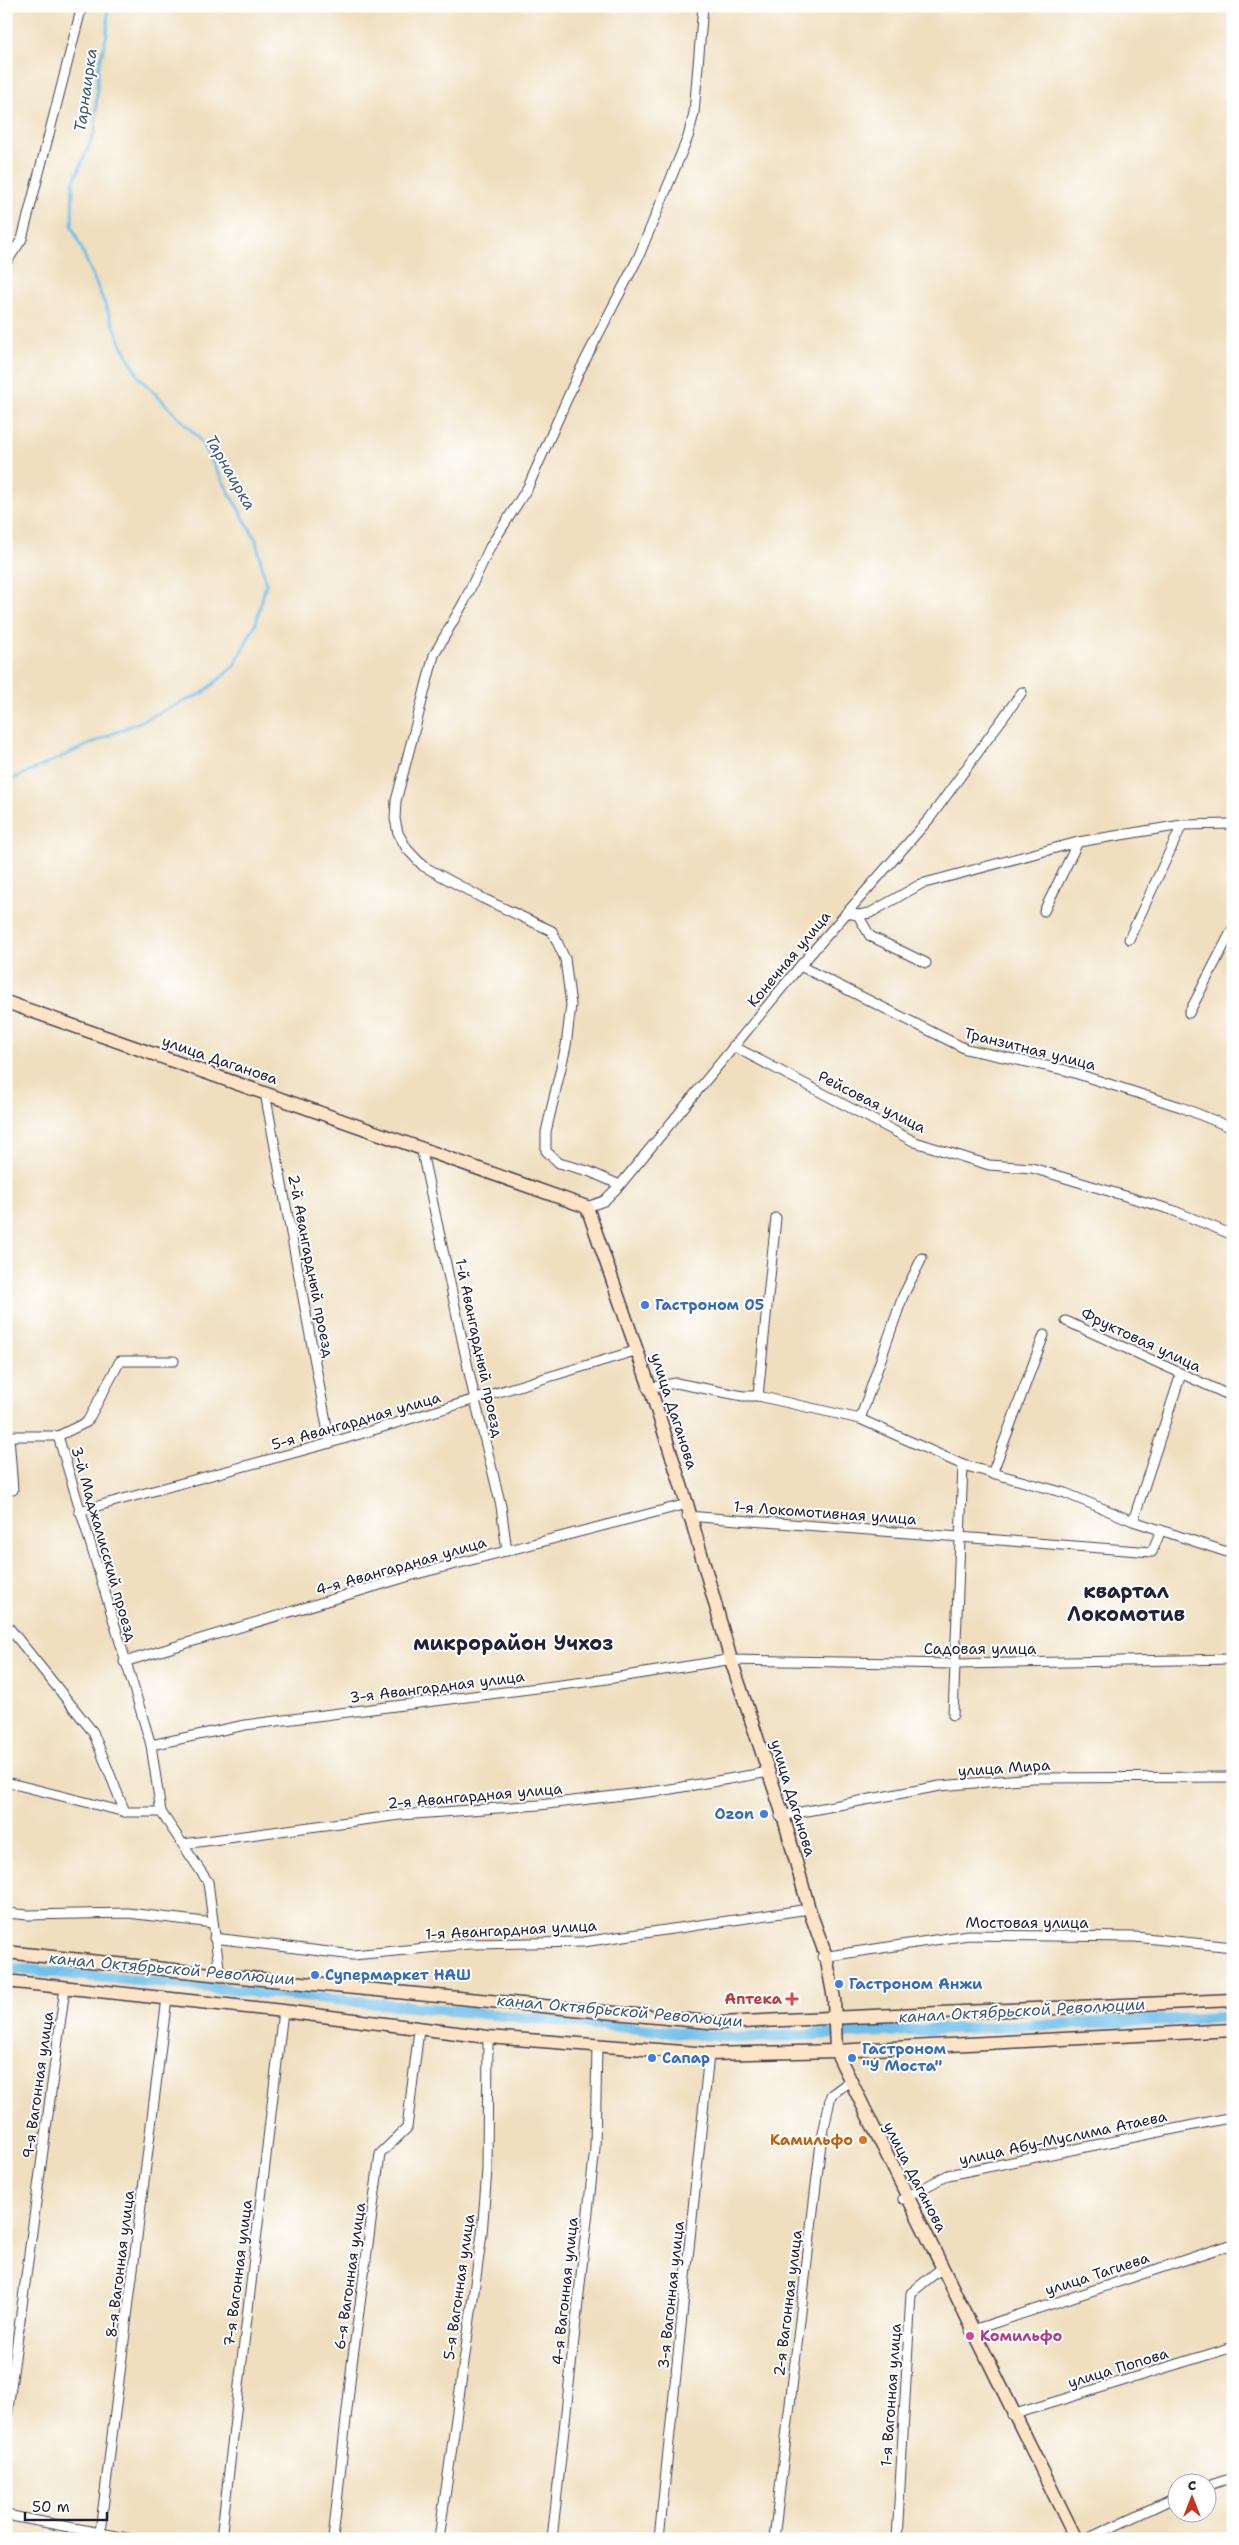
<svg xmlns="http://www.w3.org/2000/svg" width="1239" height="2545" font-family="'Shantell Sans',sans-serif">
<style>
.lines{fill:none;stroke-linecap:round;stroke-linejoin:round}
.stream{stroke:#6fbfea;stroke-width:3}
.canal{stroke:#6fbfea;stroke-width:11}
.street-casing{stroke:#413e4f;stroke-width:11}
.secondary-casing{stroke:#413e4f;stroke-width:15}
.street{stroke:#fff;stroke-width:9}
.secondary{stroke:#fee4c6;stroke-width:12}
.shop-dot{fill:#3f7fe0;stroke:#fff;stroke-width:2}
.health-dot{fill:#e0444e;stroke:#fff;stroke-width:2}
.food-dot{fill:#e8710a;stroke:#fff;stroke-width:2}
.hotel-dot{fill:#d1479c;stroke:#fff;stroke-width:2}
.labels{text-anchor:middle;stroke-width:4;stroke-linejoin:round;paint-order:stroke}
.street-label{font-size:15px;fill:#22223b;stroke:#fff}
.shop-label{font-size:15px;font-weight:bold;fill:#366cbe;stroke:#fff;text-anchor:start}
.health-label{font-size:15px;font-weight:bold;fill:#be3a42;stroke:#fff;text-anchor:end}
.food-label{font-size:15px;font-weight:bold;fill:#c56008;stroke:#fff;text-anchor:end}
.hotel-label{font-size:15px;font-weight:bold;fill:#b23c85;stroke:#fff;text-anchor:start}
.water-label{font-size:16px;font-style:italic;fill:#3d5978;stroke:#fff}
.district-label{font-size:20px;font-weight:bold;fill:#22223b;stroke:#fff}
</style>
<rect width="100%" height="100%" fill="#fff"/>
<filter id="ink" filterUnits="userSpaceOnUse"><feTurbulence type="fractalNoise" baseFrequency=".02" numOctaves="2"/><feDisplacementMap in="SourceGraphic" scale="10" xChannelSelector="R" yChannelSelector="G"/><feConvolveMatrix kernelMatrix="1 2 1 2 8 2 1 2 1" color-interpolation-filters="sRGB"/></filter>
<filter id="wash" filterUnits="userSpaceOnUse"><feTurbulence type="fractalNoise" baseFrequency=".0096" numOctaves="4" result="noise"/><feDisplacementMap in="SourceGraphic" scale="20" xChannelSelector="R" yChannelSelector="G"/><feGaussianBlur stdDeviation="1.12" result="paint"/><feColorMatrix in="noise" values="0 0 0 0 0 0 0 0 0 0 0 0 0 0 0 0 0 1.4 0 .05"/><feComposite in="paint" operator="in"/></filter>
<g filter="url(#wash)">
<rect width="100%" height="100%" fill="#efdfbf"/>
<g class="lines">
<polyline class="stream" points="6,782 203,693 234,666 256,623 266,584 256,540 198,437 139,377 122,345 72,226 73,183 95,132 98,70 107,34 108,6"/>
<polyline class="canal" points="6,1968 738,2038 1233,2017"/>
</g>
</g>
<g filter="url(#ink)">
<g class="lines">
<defs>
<g id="street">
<polyline points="6,263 22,239 82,6"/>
<polyline points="1044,911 1078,842"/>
<polyline points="846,913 858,915 870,913 921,884 1078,842 1182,825 1233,824"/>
<polyline points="858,915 870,936 926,963"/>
<polyline points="1129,939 1182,825"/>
<polyline points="800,966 966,1049 1065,1070 1181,1107 1230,1127 1233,1125"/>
<polyline points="1189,1013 1233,928"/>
<polyline points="733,1046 915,1142 989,1165 1032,1168 1172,1210 1233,1235"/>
<polyline points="265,1093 330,1443"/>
<polyline points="422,1152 475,1400 501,1506 507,1551"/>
<polyline points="620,1185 588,1171 559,1163 546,1151 546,1132 566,1046 571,1005 565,959 552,931 482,898 423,866 407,849 398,833 395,819 396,801 434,655 464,602 490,547 528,487 579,372 638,258 688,137 694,113 703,6"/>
<polyline points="584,1208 604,1201 620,1185 800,966 930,818 1022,692"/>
<polyline points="1066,1321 1233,1397"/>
<polyline points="647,1388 676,1383 743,1396 758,1396 860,1419 963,1465 1065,1493 1133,1521 1233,1554"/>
<polyline points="758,1396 776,1218"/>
<polyline points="860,1419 903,1296 922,1258"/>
<polyline points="992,1474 1044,1335"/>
<polyline points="13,1490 9,1436 58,1436"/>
<polyline points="79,1511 330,1443 638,1350"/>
<polyline points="687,1516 1152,1552 1161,1530"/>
<polyline points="1133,1521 1181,1374"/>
<polyline points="6,1624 93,1732 125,1812"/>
<polyline points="124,1662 413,1575 687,1504"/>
<polyline points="953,1715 963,1465"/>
<polyline points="151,1745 245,1725 600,1680 727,1660 955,1664 1233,1659"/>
<polyline points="6,1782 125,1812 161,1812"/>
<polyline points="161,1812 151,1745 58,1436 87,1422 120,1361 174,1361"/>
<polyline points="161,1812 208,1882 220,1975"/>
<polyline points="780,1816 940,1786 1032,1778 1233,1777"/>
<polyline points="183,1844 400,1815 539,1805 665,1790 769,1772"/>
<polyline points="6,1913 28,1915 128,1913 213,1923"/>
<polyline points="214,1938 353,1955 469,1944 583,1942 809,1909"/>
<polyline points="822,1957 968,1935 1135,1937 1233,1947"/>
<polyline points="903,2199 948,2175 1233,2117"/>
<polyline points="970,2331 1233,2244"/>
<polyline points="1012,2415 1233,2347"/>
<polyline points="6,2424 65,1988"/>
<polyline points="1206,2486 1233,2477"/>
<polyline points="6,2515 132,2539"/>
<polyline points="102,2539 100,2532 167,1998"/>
<polyline points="221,2539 283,2011"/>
<polyline points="333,2539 352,2364 380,2154 407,2128 419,2030"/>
<polyline points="439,2539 482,2234 487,2170 488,2037"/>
<polyline points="552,2539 595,2148 597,2046"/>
<polyline points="659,2539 709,2054"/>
<polyline points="774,2539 821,2143 831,2095 850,2081"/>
<polyline points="897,2539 911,2293 943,2267"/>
<polyline points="1087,2539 1176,2497"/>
</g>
<g id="secondary">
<polyline points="6,1002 587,1207 650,1388 687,1504 731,1660 783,1815 809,1909 826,1956 834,1999 836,2051 1076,2539"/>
<polyline points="6,1952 220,1975 719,2023 1233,2000"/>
<polyline points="6,1981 283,2011 488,2037 709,2054 836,2051 1233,2030"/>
</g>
</defs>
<use href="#street" class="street-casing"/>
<use href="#secondary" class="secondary-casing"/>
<use href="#street" class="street"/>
<use href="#secondary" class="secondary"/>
</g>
</g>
<g class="shop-dot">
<circle cx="645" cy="1305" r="5"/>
<circle cx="764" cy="1814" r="5"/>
<circle cx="315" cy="1975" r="5"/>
<circle cx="839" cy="1984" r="5"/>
<circle cx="652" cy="2058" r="5"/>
<circle cx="852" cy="2058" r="5"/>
</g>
<path class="health-dot" d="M789.5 1991.5h5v5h5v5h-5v5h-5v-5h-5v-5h5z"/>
<circle class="food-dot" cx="863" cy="2140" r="5"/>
<circle class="hotel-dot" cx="970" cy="2336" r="5"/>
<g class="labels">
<g class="street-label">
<text transform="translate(789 959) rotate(-50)" y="5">Конечная улица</text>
<text transform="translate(1030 1049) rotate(14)" y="5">Транзитная улица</text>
<text transform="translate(220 1060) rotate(19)" y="5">улица Даганова</text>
<text transform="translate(872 1102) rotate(27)" y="5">Рейсовая улица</text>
<text transform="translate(311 1266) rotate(79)" y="5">2-й Авангардный проезд</text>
<text transform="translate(1141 1340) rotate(25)" y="5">Фруктовая улица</text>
<text transform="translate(479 1348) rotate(78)" y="5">1-й Авангардный проезд</text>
<text transform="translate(674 1411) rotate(72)" y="5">улица Даганова</text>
<text transform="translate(356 1421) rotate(-16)" y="5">5-я Авангардная улица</text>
<text transform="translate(825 1513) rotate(4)" y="5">1-я Локомотивная улица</text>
<text transform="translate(104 1544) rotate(74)" y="5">3-й Маджалисский проезд</text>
<text transform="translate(401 1566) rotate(-16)" y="5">4-я Авангардная улица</text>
<text x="980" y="1654">Садовая улица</text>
<text transform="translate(437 1687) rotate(-7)" y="5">3-я Авангардная улица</text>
<text transform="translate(1004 1768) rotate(-4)" y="5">улица Мира</text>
<text transform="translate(475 1796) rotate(-5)" y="5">2-я Авангардная улица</text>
<text transform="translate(793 1798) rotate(73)" y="5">улица Даганова</text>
<text x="1027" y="1928">Мостовая улица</text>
<text transform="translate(511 1930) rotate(-3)" y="5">1-я Авангардная улица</text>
<text transform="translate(38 2085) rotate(-82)" y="5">9-я Вагонная улица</text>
<text transform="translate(1063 2138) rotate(-12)" y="5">улица Абу-Муслима Атаева</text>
<text transform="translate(915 2177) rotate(63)" y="5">улица Даганова</text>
<text transform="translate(120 2264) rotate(-83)" y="5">8-я Вагонная улица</text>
<text transform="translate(238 2273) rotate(-83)" y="5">7-я Вагонная улица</text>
<text transform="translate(1097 2274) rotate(-18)" y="5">улица Тагиева</text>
<text transform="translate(350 2276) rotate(-82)" y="5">6-я Вагонная улица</text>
<text transform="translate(459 2287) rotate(-82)" y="5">5-я Вагонная улица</text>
<text transform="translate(565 2291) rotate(-84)" y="5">4-я Вагонная улица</text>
<text transform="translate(671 2295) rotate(-84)" y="5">3-я Вагонная улица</text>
<text transform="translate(788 2303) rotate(-83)" y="5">2-я Вагонная улица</text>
<text transform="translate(1118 2368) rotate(-17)" y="5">улица Попова</text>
<text transform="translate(891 2395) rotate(-86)" y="5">1-я Вагонная улица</text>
</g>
<g class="shop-label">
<text x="655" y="1310">Гастроном 05</text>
<text x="754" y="1819" text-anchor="end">Ozon</text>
<text x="325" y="1980">Супермаркет НАШ</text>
<text x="849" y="1989">Гастроном Анжи</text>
<text x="862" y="2054">Гастроном<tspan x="862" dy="17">"У Моста"</tspan></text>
<text x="662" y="2063">Сапар</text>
</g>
<g class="health-label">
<text x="782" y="2004">Аптека</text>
</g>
<g class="food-label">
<text x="853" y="2145">Камильфо</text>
</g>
<g class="hotel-label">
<text x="980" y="2341">Комильфо</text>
</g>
<g class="water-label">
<text transform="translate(85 90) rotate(-82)" y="6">Тарнаирка</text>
<text transform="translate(231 472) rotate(60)" y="6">Тарнаирка</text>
<text transform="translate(172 1968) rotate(5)" y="6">канал Октябрьской Революции</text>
<text transform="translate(620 2010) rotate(5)" y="6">канал Октябрьской Революции</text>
<text transform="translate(1022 2010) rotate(-3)" y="6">канал Октябрьской Революции</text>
</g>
<g class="district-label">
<text x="1126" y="1598">квартал<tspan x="1126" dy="23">Локомотив</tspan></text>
<text x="513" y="1650">микрорайон Учхоз</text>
</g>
</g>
<rect width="1239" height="2545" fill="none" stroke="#fff" stroke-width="25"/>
<g transform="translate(1192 2498)"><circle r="24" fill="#ffffff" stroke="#a7a7b1"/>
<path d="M0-4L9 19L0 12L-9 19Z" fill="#c8321e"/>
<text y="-8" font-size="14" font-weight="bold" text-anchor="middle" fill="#22223b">С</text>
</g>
<path d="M25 2512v8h82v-8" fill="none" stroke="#22223b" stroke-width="2.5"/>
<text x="32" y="2512" font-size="15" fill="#22223b" stroke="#ffffff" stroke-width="4" paint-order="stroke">50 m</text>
</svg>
